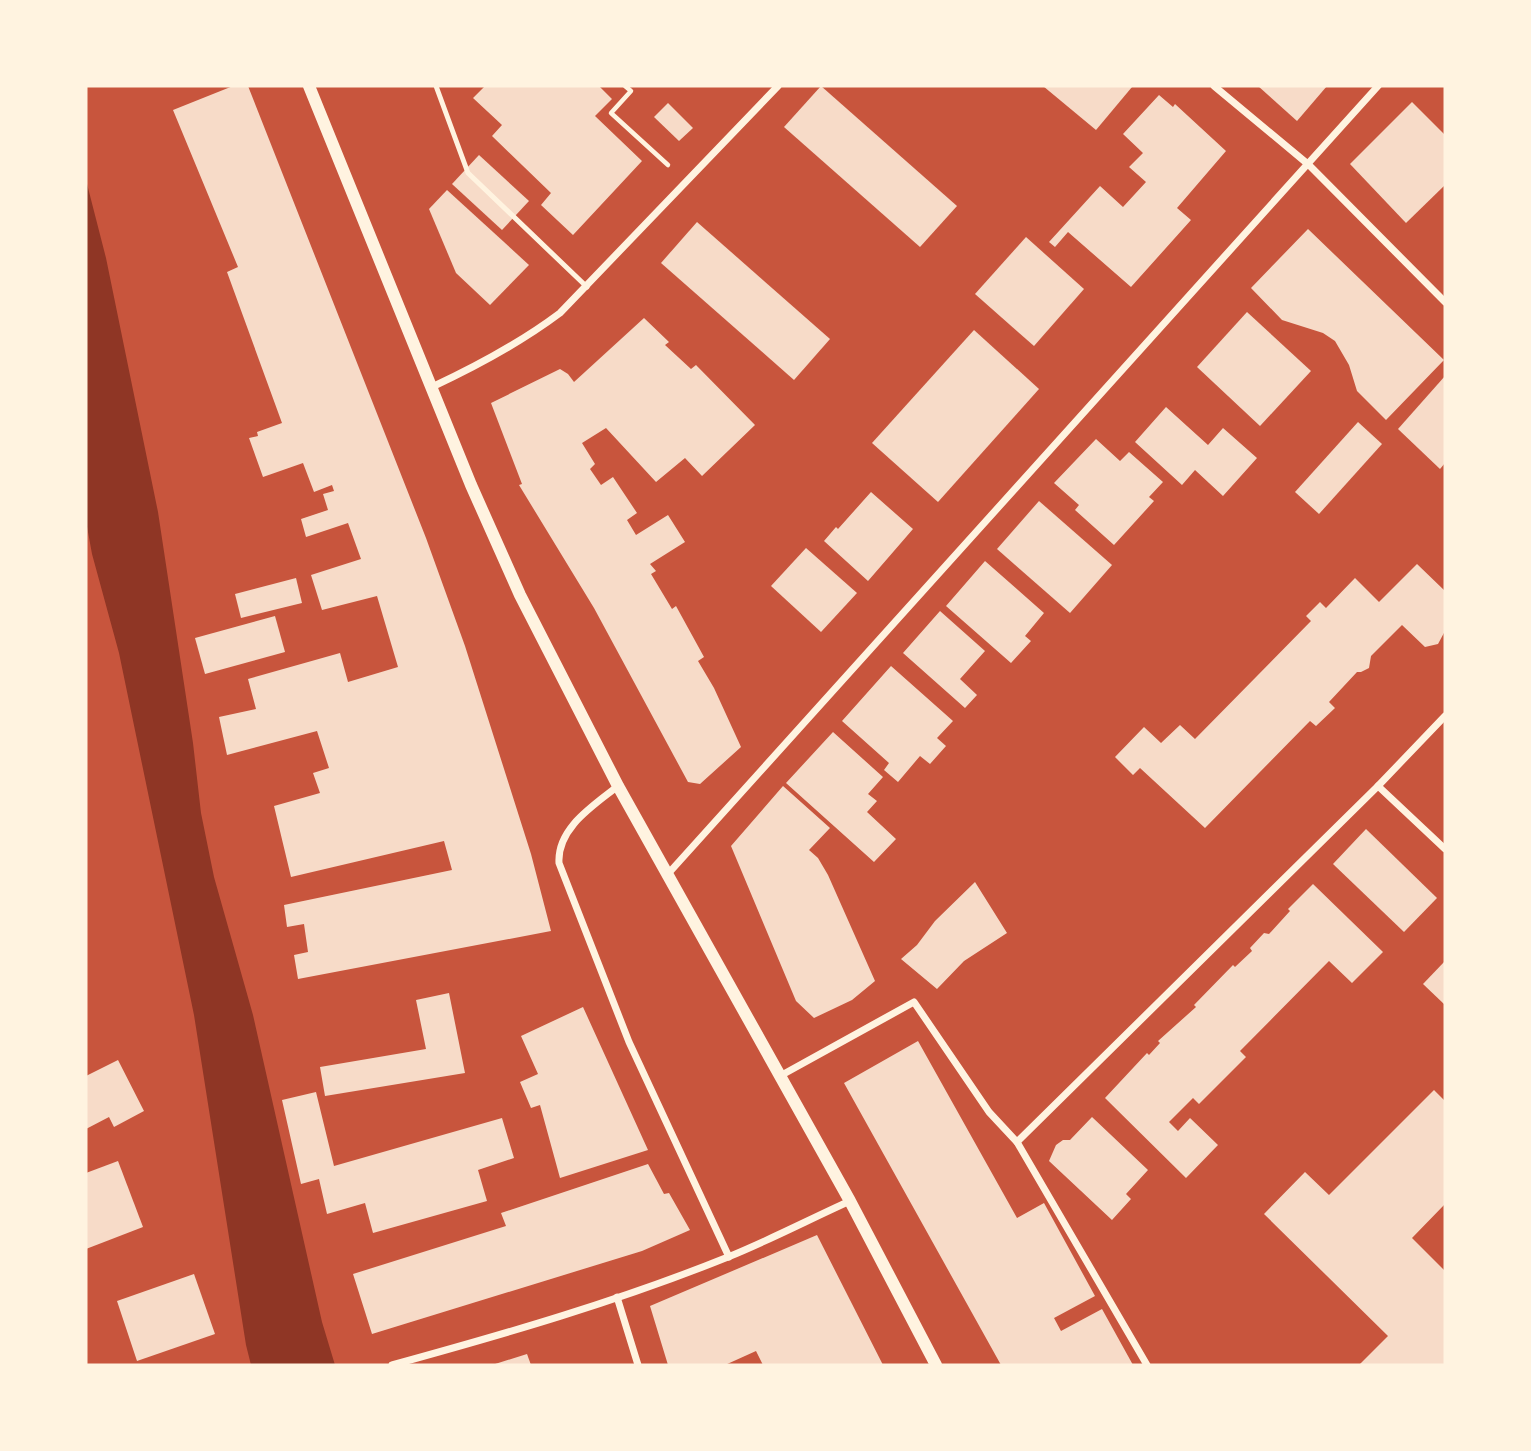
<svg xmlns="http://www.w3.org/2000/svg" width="1531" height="1451" font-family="Barlow,sans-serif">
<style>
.water{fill:#8f3625}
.building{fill:#f7dbc8}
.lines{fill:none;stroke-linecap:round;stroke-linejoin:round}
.path{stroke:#fff3e0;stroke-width:4.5}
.service{stroke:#fff3e0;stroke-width:5}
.minor{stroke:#fff3e0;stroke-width:7}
.tertiary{stroke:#fff3e0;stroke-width:12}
</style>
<rect width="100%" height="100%" fill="#c8553d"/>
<polygon class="water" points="86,180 106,258 158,512 193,743 201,813 214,877 253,1015 322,1322 335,1365 251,1365 246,1345 194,1015 119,653 92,554 86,521"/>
<g class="building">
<polygon points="233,86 248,86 426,538 465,646 531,854 551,931 298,979 294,955 308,952 304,924 287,927 284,905 452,870 444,841 291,877 274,806 320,793 313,773 329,768 317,731 227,755 219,717 256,709 248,679 340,653 348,682 398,667 377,596 322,610 311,575 361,559 348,523 306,537 301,519 328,510 323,494 334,491 332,485 314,492 303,463 263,477 249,438 258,436 257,432 282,423 227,272 238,267 173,110"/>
<polygon points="485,86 599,86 612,99 595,116 642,161 573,235 541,205 551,193 492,136 502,125 473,98"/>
<polygon points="821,86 957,206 920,247 784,127"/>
<polygon points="1043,86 1131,86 1132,87 1096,130"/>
<polygon points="1258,86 1327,86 1297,121"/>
<polygon points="1159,95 1173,107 1175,104 1226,151 1177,208 1191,220 1131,287 1068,232 1055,247 1049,242 1100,186 1123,207 1146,182 1129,167 1143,153 1123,134"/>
<polygon points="1412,102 1445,135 1445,185 1406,223 1350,164"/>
<polygon points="668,103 693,128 679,141 654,117"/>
<polygon points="479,155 529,201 502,230 452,184"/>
<polygon points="447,190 529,265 490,305 456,273 429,209"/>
<polygon points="697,222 830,339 794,380 661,263"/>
<polygon points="1308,229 1444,360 1386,420 1357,391 1349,365 1335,341 1323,333 1282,320 1251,288"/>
<polygon points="1026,237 1084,289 1034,346 975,294"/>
<polygon points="1247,312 1311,371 1260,426 1197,367"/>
<polygon points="644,318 669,342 665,345 691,369 696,365 755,425 702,476 685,458 656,482 606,428 582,443 595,464 590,469 601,485 613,477 637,513 627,520 636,535 668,515 685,542 650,564 656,571 651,574 672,609 676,606 704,657 698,661 714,688 741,747 700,784 688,782 594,608 519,485 522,484 491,403 560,369 568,374 574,382"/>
<polygon points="974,330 1039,389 938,502 872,443"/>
<polygon points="1445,376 1445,463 1440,469 1398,429"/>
<polygon points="1166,407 1208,445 1223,428 1257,458 1223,496 1195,470 1182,485 1135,442"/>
<polygon points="1358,422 1382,444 1319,514 1295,492"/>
<polygon points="1096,439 1120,461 1129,452 1163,482 1149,497 1154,501 1114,545 1075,510 1079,505 1054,483"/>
<polygon points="871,492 913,529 868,581 824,541 836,527 838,529"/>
<polygon points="1039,501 1112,565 1070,613 997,549"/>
<polygon points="806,548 857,593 821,632 771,586"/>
<polygon points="985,561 1044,613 1025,636 1031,641 1011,663 946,606"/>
<polygon points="1417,564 1445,591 1445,631 1438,644 1425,647 1402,625 1371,656 1369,668 1361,672 1357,672 1329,702 1335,708 1316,726 1310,721 1205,828 1140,768 1133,775 1115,757 1144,727 1161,743 1180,725 1195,739 1311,621 1306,616 1320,602 1326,608 1355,578 1379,602"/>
<polygon points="296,578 302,603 241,618 235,594"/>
<polygon points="940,611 985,651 960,679 977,695 965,708 903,653"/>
<polygon points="275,616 285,652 205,674 195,638"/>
<polygon points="891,666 953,721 937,738 946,746 930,764 920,756 898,782 884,770 889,763 842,721"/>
<polygon points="833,732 883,777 868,794 877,801 867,812 896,839 874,862 786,783"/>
<polygon points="783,786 830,828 809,850 818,858 828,875 875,981 852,1000 814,1018 796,1001 731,846"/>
<polygon points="1366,829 1437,898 1404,932 1333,864"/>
<polygon points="975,882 1007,933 964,961 937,989 901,959 917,945 935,921"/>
<polygon points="1313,884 1383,952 1352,983 1329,961 1240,1051 1246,1057 1199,1104 1193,1098 1169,1122 1178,1131 1190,1118 1218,1145 1186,1178 1105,1098 1147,1053 1149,1055 1160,1043 1158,1041 1196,1007 1194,1005 1233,965 1235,967 1252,951 1250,948 1264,933 1269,934 1290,911 1288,909"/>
<polygon points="1445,961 1445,1005 1423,984"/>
<polygon points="449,993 465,1073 325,1096 320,1067 426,1049 416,1000"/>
<polygon points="583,1007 648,1150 560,1178 540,1105 531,1108 520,1082 538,1074 521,1036"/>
<polygon points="918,1041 1017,1218 1044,1203 1095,1296 1054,1318 1061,1331 1102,1309 1133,1365 1001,1365 844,1083"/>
<polygon points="118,1060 144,1111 114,1127 109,1117 86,1129 86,1076"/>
<polygon points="1434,1090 1445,1101 1445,1204 1412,1238 1445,1271 1445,1365 1359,1365 1388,1336 1264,1214 1305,1172 1329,1195"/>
<polygon points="316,1092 334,1166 502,1118 514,1158 478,1170 487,1201 373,1233 365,1203 327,1214 319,1179 301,1184 282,1100"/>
<polygon points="1092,1117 1148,1170 1126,1194 1131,1199 1112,1220 1049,1161 1056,1145 1063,1140 1070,1140"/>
<polygon points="118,1161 143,1227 86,1249 86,1173"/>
<polygon points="648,1164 664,1194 669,1193 690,1230 642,1251 372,1334 353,1274 506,1226 501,1213"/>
<polygon points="817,1235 883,1365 763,1365 756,1351 725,1365 668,1365 650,1306"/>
<polygon points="194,1274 215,1334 137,1361 117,1301"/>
<polygon points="527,1354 531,1365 492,1365"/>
</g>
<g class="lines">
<polyline class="path" points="625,86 631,91 611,113 668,165"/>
<polyline class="service" points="436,86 468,173 587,287"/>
<g class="minor">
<polyline points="1214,86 1309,165 1445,302"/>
<path d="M432 387C477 366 520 343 560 313L778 86"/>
<path d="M618 786C593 806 557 828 559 863L629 1042 729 1257"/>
<polyline points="1378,786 1445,849"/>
<polyline points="667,875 1378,86"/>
<polyline points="780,1076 914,1002 989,1112 1017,1142 1378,786 1445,716"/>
<polyline points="1017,1142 1147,1365"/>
<polyline points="617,1297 638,1365"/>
<path d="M392 1365C505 1334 619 1301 728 1257 770 1240 810 1219 850 1201"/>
</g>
<polyline class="tertiary" points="309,86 471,485 520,595 618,786 850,1201 936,1365"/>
</g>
<rect width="1531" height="1451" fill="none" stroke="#fff3e0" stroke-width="175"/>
</svg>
